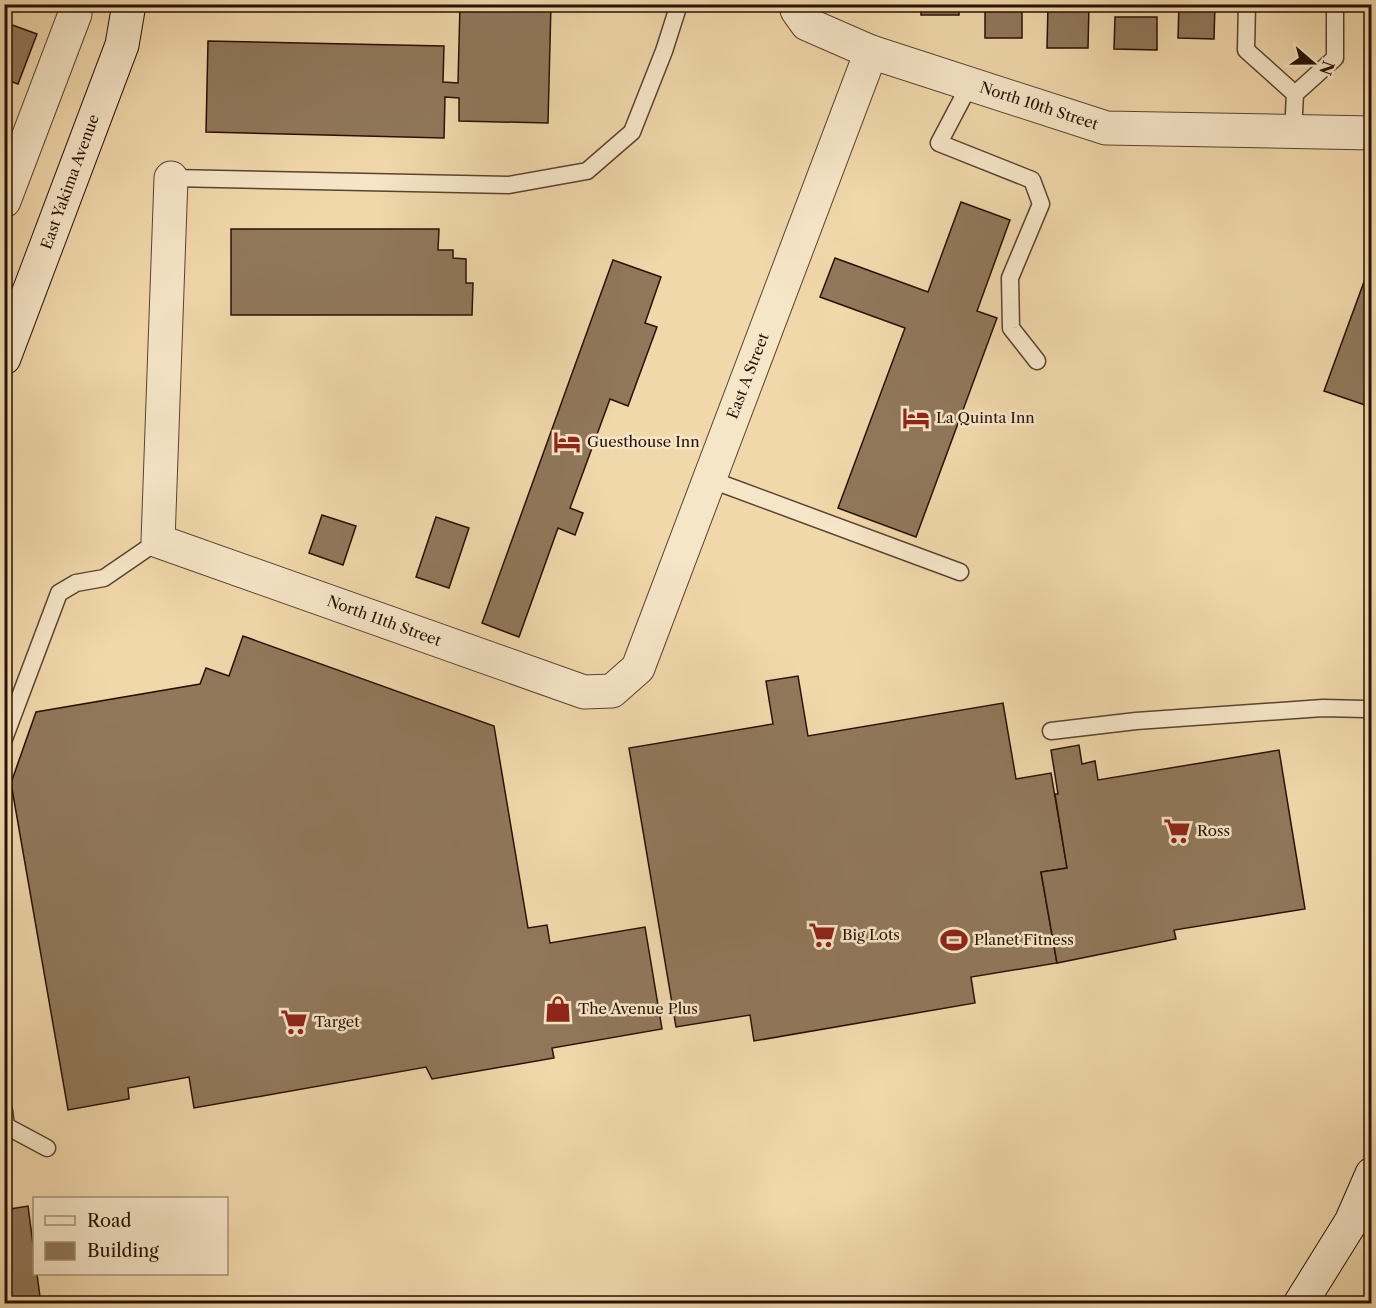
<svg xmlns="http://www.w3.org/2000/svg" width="1376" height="1308" font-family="'Libre Caslon Text',serif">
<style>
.building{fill:#91785b;stroke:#281104;stroke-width:1.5}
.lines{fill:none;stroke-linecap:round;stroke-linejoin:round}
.lane-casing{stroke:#5a432e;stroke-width:19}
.street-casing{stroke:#5a432e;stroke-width:35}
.secondary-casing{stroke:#281104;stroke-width:35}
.lane{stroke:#f6e6c8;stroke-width:16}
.street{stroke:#f6e6c8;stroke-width:33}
.secondary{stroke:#f6e6c8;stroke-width:33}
.labels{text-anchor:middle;stroke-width:5;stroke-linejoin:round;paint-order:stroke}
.street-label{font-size:15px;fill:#281104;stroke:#f6e6c8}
.poi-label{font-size:15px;fill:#281104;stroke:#f6e6c8;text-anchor:start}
</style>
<rect width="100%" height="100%" fill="#f1d8ab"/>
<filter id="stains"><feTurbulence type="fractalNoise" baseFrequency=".00333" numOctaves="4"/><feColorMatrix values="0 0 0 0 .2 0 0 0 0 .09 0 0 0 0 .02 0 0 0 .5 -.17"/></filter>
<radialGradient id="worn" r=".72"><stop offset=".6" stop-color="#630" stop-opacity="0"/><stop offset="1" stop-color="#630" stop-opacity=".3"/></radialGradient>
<g class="building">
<polygon points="460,4 551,4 548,123 459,121 459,98 445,97 444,138 206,132 208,41 444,46 443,82 458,83"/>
<polygon points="904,4 1022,4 1022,38 985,38 985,8 959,8 959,15 921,15 921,7 904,7"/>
<polygon points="1048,4 1089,4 1088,48 1047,48"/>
<polygon points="1179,4 1215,4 1214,39 1178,38"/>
<polygon points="1115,17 1157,17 1157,50 1114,49"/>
<polygon points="4,22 37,34 18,84 4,79"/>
<polygon points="961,202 1010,220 977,311 997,318 916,537 838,508 905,328 820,297 835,258 928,292"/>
<polygon points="231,229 439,229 438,250 453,250 453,258 466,259 466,283 473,283 472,315 231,315"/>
<polygon points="613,260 661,277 645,323 657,327 628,406 610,399 570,508 583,513 575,535 558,528 519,637 482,623"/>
<polygon points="1368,271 1372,272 1372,388 1365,405 1324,391"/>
<polygon points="322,515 356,526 343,565 309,553"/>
<polygon points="436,517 469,528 449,588 416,577"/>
<polygon points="243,636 494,726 528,928 547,925 550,943 645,927 662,1029 552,1048 554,1058 432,1079 426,1067 194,1108 189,1077 128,1088 129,1099 68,1110 11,783 36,712 200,684 206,668 229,676"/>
<polygon points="798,676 808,736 1003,703 1016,779 1051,773 1067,868 1041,872 1057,963 971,977 975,1003 754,1041 750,1015 676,1027 629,748 773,724 766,681"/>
<polygon points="1079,745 1082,764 1095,761 1098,780 1279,750 1305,909 1174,930 1176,939 1057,963 1041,872 1067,868 1055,794 1058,794 1051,750"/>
<polygon points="28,1206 34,1252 34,1274 37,1274 41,1304 4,1304 4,1210"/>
</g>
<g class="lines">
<defs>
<g id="lane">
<polyline points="1247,4 1246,50 1295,94"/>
<polyline points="970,84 939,143 1032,180 1041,204 1010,278 1011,328 1037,361"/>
<polyline points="1293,131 1295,94 1335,58 1335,4"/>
<polyline points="171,178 509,185 587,171 632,132 664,51 679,4"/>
<polyline points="709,479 960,572"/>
<polyline points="1051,731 1136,721 1323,708 1365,709 1372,711"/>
<polyline points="4,739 59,593 76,583 104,578 158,541"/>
<polyline points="4,1111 6,1126 47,1148"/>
</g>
<g id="street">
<polyline points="797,4 797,10 807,24 871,52 1106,128 1372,133"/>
<polyline points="171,178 158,541 584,692 612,691 638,668 871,52"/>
<polyline points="4,201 75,14 75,4"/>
</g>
<g id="secondary">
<polyline points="4,358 122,45 129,4"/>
<polyline points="1300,1304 1351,1222 1372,1174"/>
</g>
</defs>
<use href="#lane" class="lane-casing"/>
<use href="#street" class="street-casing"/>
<use href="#secondary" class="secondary-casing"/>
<use href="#lane" class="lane"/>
<use href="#street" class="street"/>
<use href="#secondary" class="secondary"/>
</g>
<defs>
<symbol id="hotel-bare" viewBox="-9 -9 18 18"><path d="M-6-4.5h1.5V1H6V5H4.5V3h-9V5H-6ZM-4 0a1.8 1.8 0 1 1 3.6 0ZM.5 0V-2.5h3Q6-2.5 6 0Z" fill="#8f2418" stroke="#f6e6c8" stroke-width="2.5" paint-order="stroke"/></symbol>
<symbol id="supermarket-bare" viewBox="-9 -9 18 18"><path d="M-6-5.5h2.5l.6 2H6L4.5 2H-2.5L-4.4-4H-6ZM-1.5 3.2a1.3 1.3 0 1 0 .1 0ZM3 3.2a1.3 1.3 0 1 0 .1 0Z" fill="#8f2418" stroke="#f6e6c8" stroke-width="2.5" paint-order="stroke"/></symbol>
<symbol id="stadium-bare" viewBox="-9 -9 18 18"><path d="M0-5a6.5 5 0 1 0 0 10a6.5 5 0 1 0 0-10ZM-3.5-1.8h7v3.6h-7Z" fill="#8f2418" stroke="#f6e6c8" stroke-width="2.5" paint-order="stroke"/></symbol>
<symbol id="shop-bare" viewBox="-9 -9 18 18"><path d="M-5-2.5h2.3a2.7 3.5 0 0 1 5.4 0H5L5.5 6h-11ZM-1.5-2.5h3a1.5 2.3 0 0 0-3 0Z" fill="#8f2418" stroke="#f6e6c8" stroke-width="2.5" paint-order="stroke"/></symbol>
</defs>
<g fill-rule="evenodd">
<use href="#hotel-bare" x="897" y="399" width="38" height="38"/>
<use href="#hotel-bare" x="548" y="423" width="38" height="38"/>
<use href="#supermarket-bare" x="1158" y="812" width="38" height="38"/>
<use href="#supermarket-bare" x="803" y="916" width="38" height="38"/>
<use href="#stadium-bare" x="935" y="921" width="38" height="38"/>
<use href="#shop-bare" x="539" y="990" width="38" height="38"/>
<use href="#supermarket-bare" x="275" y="1003" width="38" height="38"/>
</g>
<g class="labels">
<g class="street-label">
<text transform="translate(1039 106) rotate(18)" y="5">North 10th Street</text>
<text transform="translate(70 182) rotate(-70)" y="5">East Yakima Avenue</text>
<text transform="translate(748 376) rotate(-69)" y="5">East A Street</text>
<text transform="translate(384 621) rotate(20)" y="5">North 11th Street</text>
</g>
<g class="poi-label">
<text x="936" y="423">La Quinta Inn</text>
<text x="587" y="447">Guesthouse Inn</text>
<text x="1197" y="836">Ross</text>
<text x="842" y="940">Big Lots</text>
<text x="974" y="945">Planet Fitness</text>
<text x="578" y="1014">The Avenue Plus</text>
<text x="314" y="1027">Target</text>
</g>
</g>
<rect width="1376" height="1308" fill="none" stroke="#f1d8ab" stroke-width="24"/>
<rect x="6" y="6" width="1364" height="1296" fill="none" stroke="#281104" stroke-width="3"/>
<rect x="12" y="12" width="1352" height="1284" fill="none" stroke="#281104" stroke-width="1.5"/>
<rect x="33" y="1197" width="195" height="78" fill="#f6e6c8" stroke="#a4917a" stroke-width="1.5"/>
<rect x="45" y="1216" width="30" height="9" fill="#f6e6c8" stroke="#a4917a" stroke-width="1.5"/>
<text x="87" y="1227" font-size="18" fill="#281104">Road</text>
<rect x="45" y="1242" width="30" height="18" fill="#91785b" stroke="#a4917a" stroke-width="1.5"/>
<text x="87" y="1257" font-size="18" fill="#281104">Building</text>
<g transform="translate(1313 63) rotate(110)" stroke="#f6e6c8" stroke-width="4.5" paint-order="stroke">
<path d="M0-4.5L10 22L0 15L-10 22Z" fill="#281104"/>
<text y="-9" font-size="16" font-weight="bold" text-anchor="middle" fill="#281104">N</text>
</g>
<rect width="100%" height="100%" filter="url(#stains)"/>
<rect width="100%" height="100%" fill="url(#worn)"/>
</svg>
